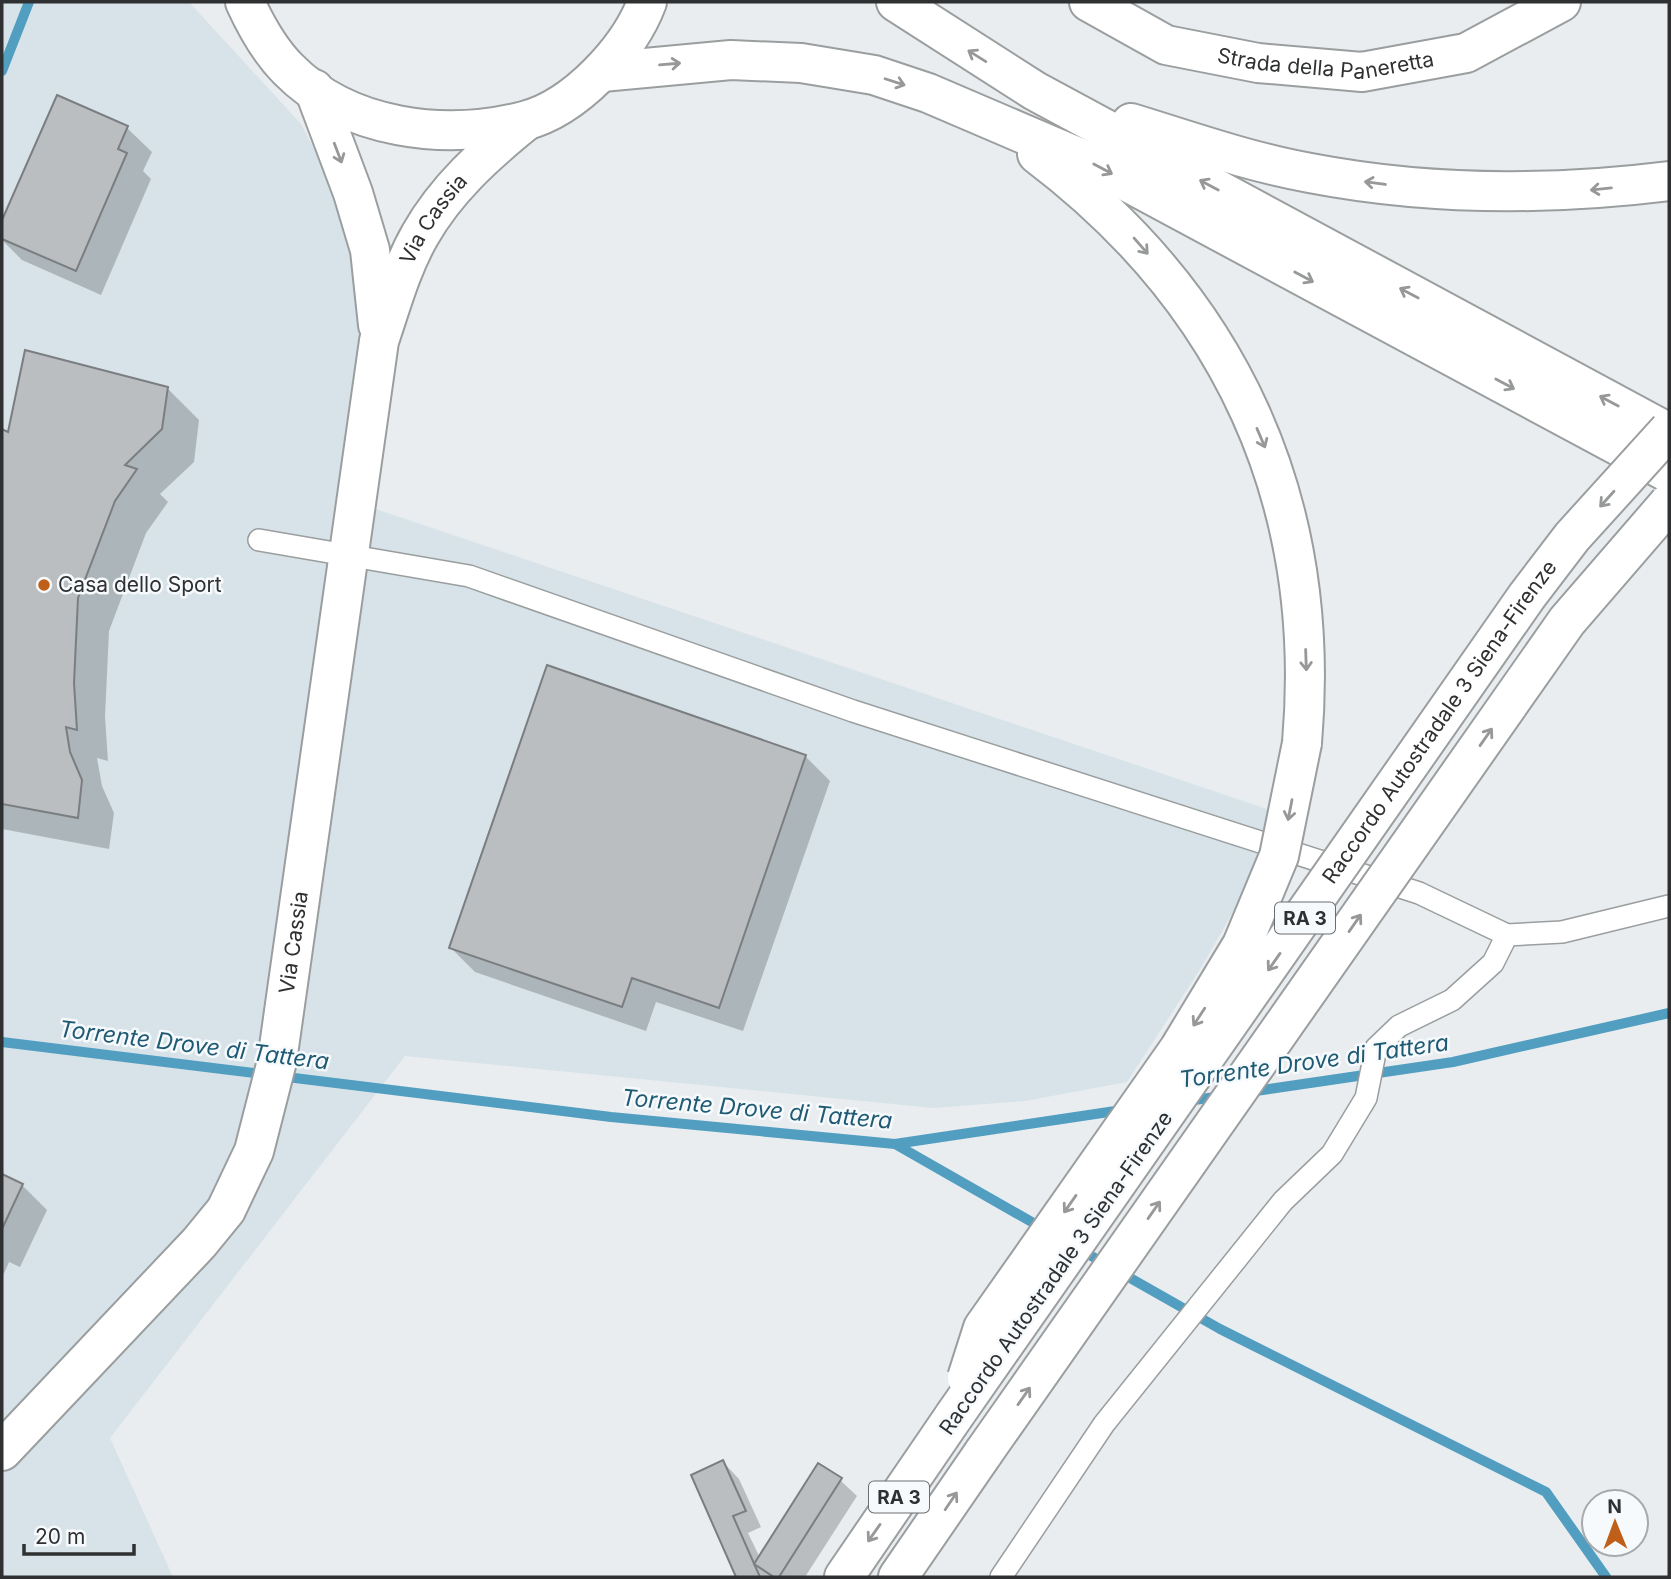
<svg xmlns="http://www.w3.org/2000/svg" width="1671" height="1579" font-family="Inter,sans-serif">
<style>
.built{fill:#d7e3e9}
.shadow{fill:#0003}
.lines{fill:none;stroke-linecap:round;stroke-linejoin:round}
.stream{stroke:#529ec1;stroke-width:10}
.building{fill:#bbbec0;stroke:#7b7e80;stroke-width:2}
.lane-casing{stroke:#9a9e9f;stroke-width:24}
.secondary-casing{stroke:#9a9e9f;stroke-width:42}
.primary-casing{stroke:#9a9e9f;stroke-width:42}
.highway-casing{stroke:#9a9e9f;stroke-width:42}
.lane{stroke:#fff;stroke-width:21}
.secondary{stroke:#fff;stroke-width:38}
.primary{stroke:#fff;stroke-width:38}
.highway{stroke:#fff;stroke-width:38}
.highway-bridge-casing{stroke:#9a9e9f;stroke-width:42;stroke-linecap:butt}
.highway-bridge{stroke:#fff;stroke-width:38}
.oneway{stroke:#979898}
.poi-dot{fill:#bf5f1a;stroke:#f7fafd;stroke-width:2.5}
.labels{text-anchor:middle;stroke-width:5;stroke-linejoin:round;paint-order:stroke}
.shield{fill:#f7fafd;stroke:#6b6d6e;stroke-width:2}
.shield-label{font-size:19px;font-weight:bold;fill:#2f3031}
.street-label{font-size:21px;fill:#2f3031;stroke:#f7fafd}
.poi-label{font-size:21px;fill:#2f3031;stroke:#f7fafd;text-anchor:start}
.water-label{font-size:23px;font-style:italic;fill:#1f5a73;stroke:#f7fafd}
</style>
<rect width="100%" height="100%" fill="#e9edef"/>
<polygon class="built" points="2,2 189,2 301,124 347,212 364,301 343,498 1273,811 1244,893 1199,971 1127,1082 1025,1101 934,1108 405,1056 110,1438 173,1577 2,1577"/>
<g class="shadow">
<polygon points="57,97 127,128 152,152 143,171 151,179 101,295 22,260 2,240 2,224"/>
<polygon points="167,388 199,420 194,462 160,494 168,502 146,533 109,631 105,717 108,761 97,758 102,786 114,813 109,849 2,829 2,431 9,435"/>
<polygon points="805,756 830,781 743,1031 656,1002 646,1031 475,972 451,948"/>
<polygon points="2,1176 22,1185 47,1210 20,1267 9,1262 2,1278"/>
<polygon points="723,1462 739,1479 761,1527 748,1533 760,1558 840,1480 857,1496 805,1577 738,1577 693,1476"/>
</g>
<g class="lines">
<g class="stream">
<polyline points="2,71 29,2"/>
<polyline points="2,1042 611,1117 895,1144 1122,1110"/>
<polyline points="1249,1092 1453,1062 1669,1013"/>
<polyline points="1187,1101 1223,1096"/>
<polyline points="895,1144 1044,1229"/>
<polyline points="1079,1249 1220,1329 1546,1492 1606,1577"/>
</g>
</g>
<g class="building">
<polygon points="57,95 128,126 118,149 127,153 76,271 2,239 2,220"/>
<polygon points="25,350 168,387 162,429 125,465 137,469 115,501 78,598 74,683 77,730 66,727 70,752 82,780 78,818 2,804 2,429 8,432"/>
<polygon points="547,665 806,755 719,1008 632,978 622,1007 449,948"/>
<polygon points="2,1174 23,1184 2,1229"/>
<polygon points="723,1460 746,1511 733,1516 760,1577 736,1577 691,1475"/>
<polygon points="818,1463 842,1478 779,1577 774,1577 754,1564"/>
</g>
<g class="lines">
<defs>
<g id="lane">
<polyline points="259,540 469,576 853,711 1419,893 1507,935 1562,932 1669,906"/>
<polyline points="1001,1577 1104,1424 1283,1201 1332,1154 1366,1098 1376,1048 1399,1026 1452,1000 1493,963 1507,935"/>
</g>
<g id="secondary">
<path id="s1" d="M1089 2 1166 45 1258 63 1362 72 1466 53 1561 2"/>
</g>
<g id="primary">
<path d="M245 2C256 26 269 50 288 69 348 130 445 141 524 121 575 108 629 50 647 2"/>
<polyline points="314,89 353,193 370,250 378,325"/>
<path id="s2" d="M2 1451 199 1243 226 1210 254 1151 277 1061 379 341C391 306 401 268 420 235 446 189 485 154 526 121"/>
</g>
<g id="highway">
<polyline points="896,2 1035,91 1669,433"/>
<polyline points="602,72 731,60 801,63 874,75 928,93 1094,164 1669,473"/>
<path d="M1131 123C1190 141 1249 162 1310 173 1430 196 1548 196 1669 181"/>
<path d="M1037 154C1231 301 1323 500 1302 743"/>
<polyline points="844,1577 954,1416"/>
<polyline points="898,1577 984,1452"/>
</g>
</defs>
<use href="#lane" class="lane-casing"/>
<use href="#secondary" class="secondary-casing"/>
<use href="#primary" class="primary-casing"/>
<use href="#highway" class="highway-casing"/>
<use href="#lane" class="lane"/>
<use href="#secondary" class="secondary"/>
<use href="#primary" class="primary"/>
<use href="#highway" class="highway"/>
<defs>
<g id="highway-bridge">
<polyline points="967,1378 983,1328 1179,1049 1242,945 1279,856 1302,743"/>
<path id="s3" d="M954 1416 1527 596 1572 537 1669 430"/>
<polyline points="984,1452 1567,621 1669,503"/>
</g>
</defs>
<use href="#highway-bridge" class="highway-bridge-casing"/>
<use href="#highway-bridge" class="highway-bridge"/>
</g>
<defs><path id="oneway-shaft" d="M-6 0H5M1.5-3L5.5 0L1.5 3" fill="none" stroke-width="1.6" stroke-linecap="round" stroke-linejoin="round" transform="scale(1.75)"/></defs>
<g class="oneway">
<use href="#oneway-shaft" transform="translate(977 56) rotate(-148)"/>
<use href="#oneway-shaft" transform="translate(670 64) rotate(-5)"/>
<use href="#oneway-shaft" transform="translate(895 82) rotate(18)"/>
<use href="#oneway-shaft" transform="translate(338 153) rotate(69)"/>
<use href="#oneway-shaft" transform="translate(1103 169) rotate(28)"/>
<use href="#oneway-shaft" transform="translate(1375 183) rotate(-172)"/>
<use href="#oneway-shaft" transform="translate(1209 185) rotate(-152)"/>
<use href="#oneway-shaft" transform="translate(1601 189) rotate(174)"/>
<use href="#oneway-shaft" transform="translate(1141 246) rotate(49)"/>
<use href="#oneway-shaft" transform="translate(1304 277) rotate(28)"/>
<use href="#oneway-shaft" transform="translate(1409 293) rotate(-152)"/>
<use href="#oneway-shaft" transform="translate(1505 384) rotate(28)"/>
<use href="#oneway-shaft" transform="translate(1609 401) rotate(-152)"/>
<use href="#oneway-shaft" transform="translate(1261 438) rotate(67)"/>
<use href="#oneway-shaft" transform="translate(1607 499) rotate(132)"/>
<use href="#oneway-shaft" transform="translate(1306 660) rotate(88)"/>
<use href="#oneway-shaft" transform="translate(1486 737) rotate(-55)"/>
<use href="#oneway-shaft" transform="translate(1290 810) rotate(101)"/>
<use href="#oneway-shaft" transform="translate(1355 923) rotate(-55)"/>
<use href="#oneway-shaft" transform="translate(1274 962) rotate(125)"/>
<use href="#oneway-shaft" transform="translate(1199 1017) rotate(123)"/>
<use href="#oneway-shaft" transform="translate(1070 1204) rotate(125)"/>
<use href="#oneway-shaft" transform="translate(1154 1210) rotate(-55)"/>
<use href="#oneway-shaft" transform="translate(1024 1396) rotate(-55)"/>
<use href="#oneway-shaft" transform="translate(951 1501) rotate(-56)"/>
<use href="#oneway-shaft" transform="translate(874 1533) rotate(125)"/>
</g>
<circle class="poi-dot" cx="44" cy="585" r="7"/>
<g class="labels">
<g class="shield">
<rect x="1275" y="902.5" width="60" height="31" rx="5"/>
<rect x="869" y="1481.5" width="60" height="31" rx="5"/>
</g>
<g class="shield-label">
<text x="1305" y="925">RA 3</text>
<text x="899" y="1504">RA 3</text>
</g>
<g class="street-label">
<text dy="7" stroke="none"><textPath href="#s1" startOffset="250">Strada della Paneretta</textPath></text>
<text dy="7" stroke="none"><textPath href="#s2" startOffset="1349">Via Cassia</textPath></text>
<text dy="7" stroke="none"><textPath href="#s3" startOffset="847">Raccordo Autostradale 3 Siena-Firenze</textPath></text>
<text dy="7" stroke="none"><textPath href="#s2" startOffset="607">Via Cassia</textPath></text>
<text transform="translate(1056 1273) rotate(-55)" y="7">Raccordo Autostradale 3 Siena-Firenze</text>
</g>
<g class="poi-label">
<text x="58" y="592">Casa dello Sport</text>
</g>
<g class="water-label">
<text transform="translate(194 1045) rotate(7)" y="8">Torrente Drove di Tattera</text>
<text transform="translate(1314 1061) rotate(-8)" y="8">Torrente Drove di Tattera</text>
<text transform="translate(757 1109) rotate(5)" y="8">Torrente Drove di Tattera</text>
</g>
</g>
<rect width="1671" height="1579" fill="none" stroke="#2f3031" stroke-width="7"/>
<g transform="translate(1615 1523) rotate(359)"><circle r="33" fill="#f7fafd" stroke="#a7a9ab" stroke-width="2"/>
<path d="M0-5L12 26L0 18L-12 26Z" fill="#bf5f1a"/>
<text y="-10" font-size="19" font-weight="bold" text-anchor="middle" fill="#2f3031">N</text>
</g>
<path d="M24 1544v10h110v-10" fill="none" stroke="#2f3031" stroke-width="3.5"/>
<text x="35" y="1544" font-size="21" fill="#2f3031" stroke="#f7fafd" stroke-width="5" paint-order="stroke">20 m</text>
</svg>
